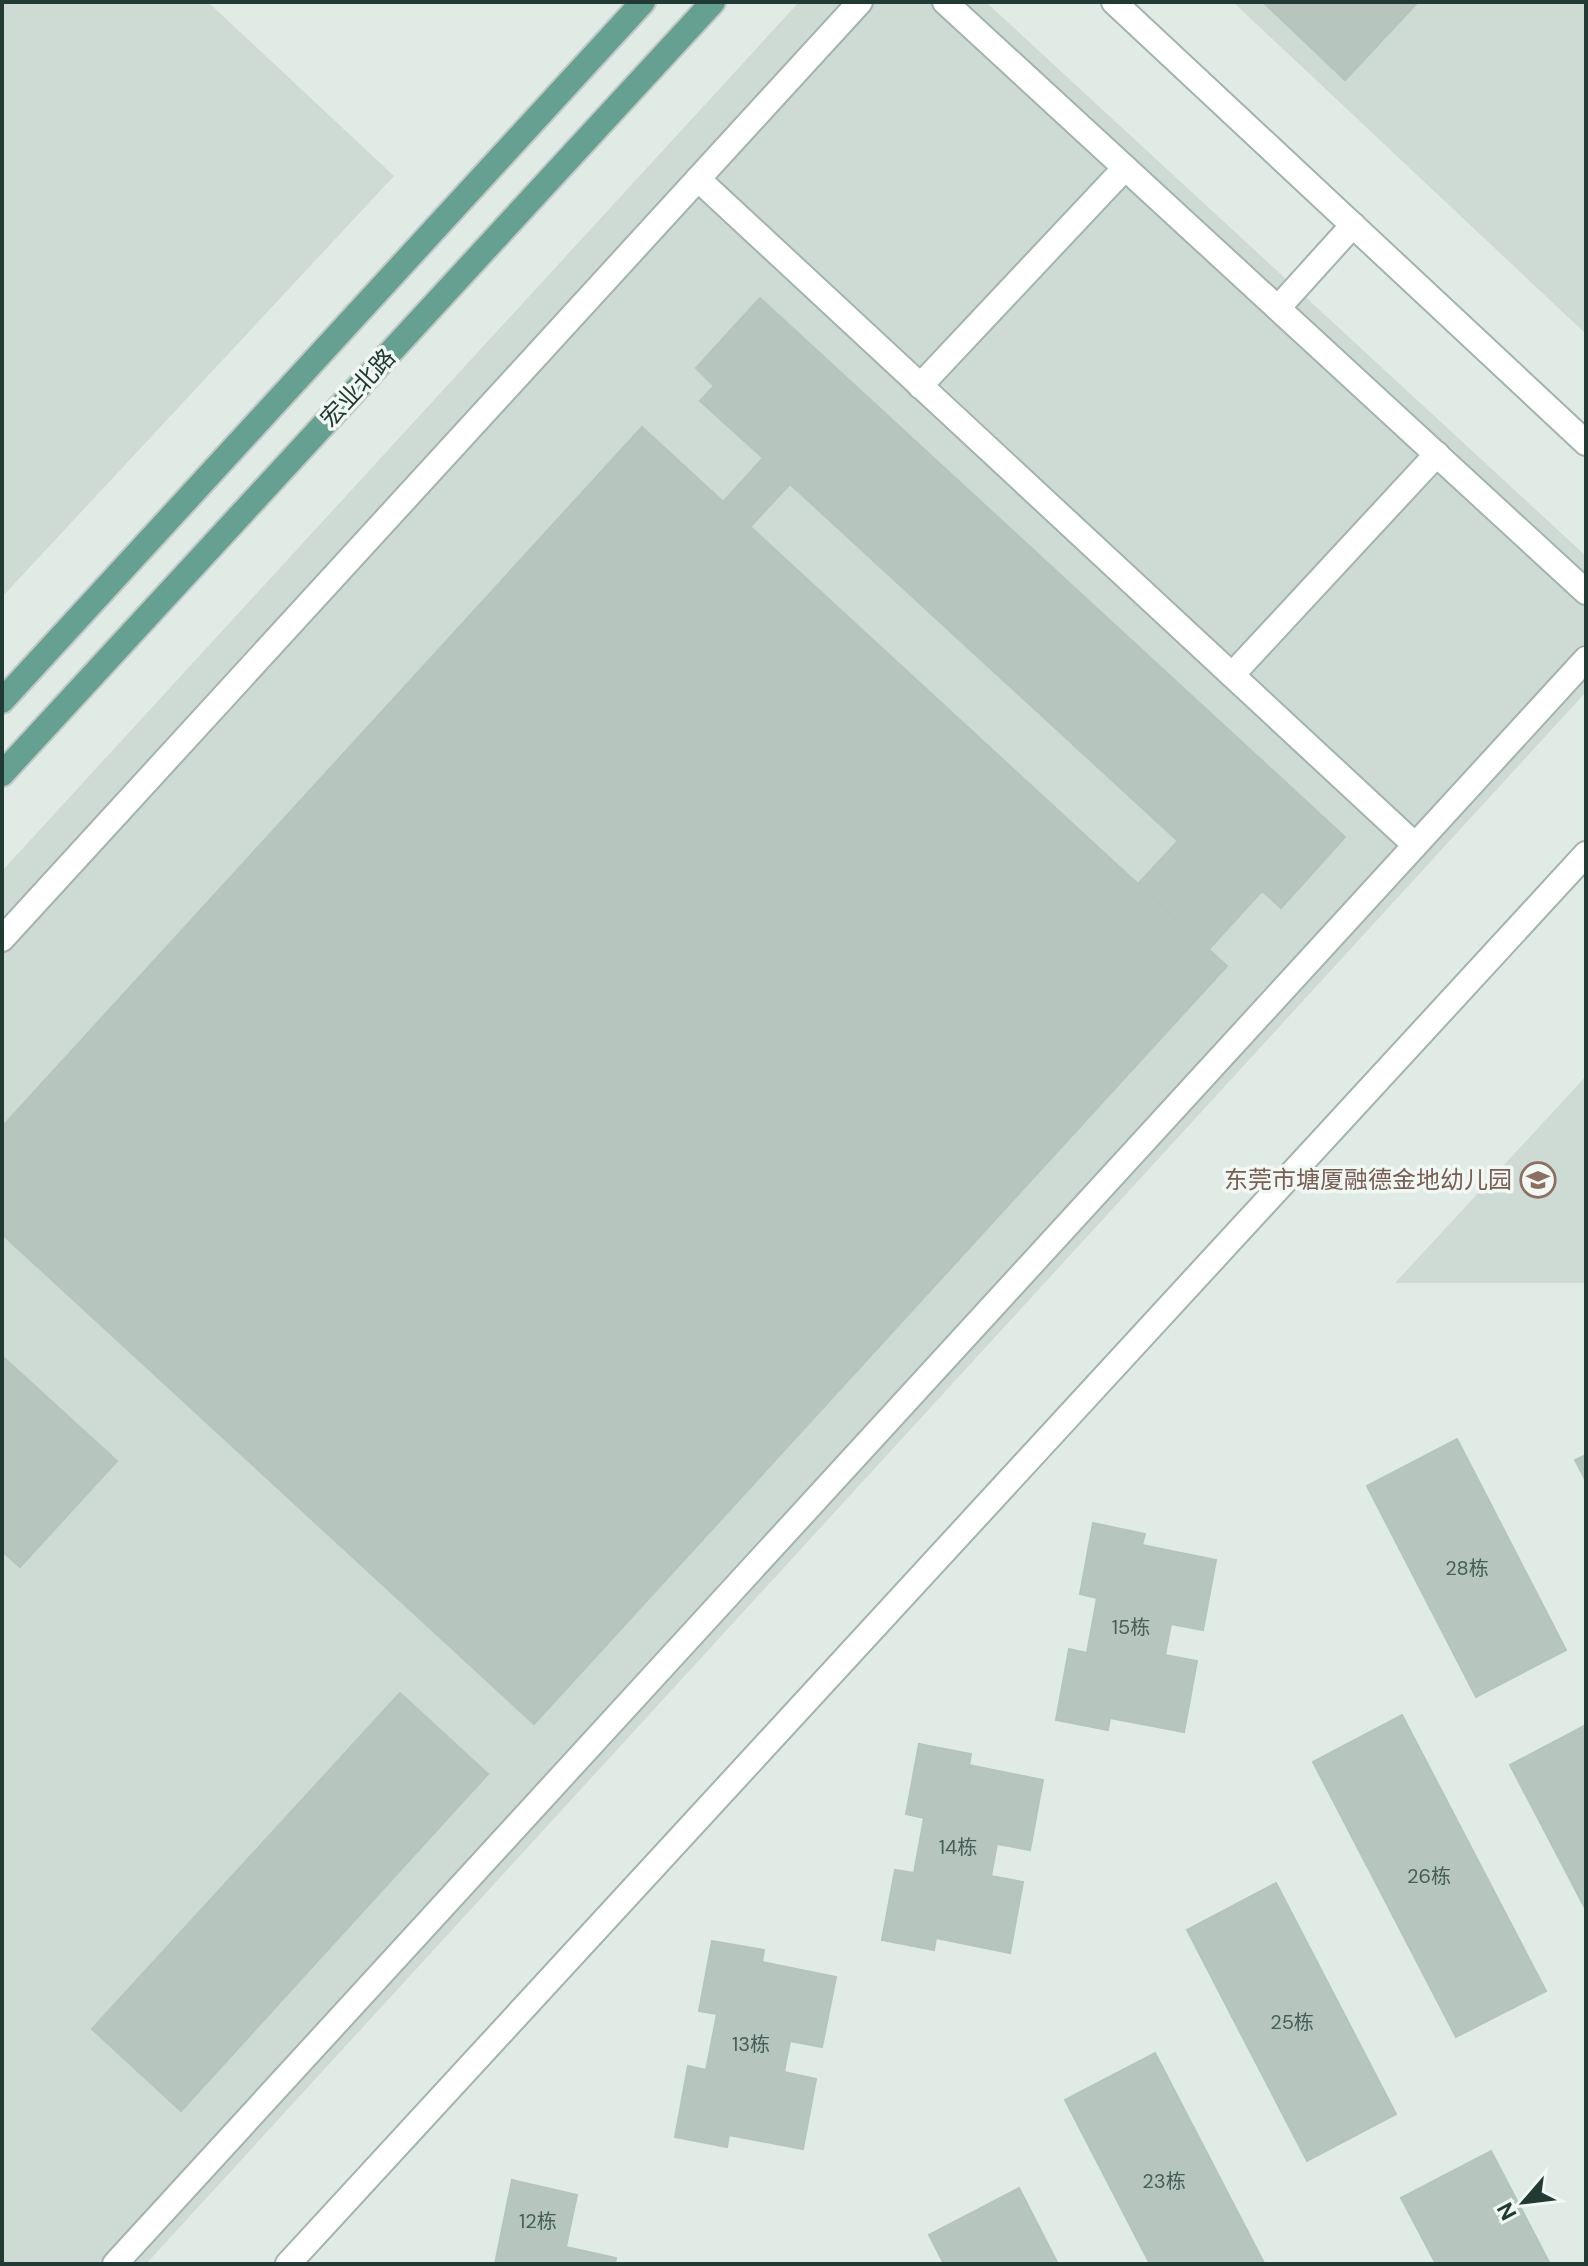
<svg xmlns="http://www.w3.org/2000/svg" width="1588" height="2266" font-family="'DM Sans','Noto Sans SC',sans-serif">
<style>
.built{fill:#cedbd5}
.building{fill:#b6c6bf;stroke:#b3c5bd;stroke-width:2}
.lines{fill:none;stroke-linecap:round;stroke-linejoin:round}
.minor-casing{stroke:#a3b3ad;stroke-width:28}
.major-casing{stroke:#c1c8c6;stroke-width:28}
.minor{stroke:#fff;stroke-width:24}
.major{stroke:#65a090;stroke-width:24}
.labels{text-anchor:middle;stroke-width:7;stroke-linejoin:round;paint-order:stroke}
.number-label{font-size:20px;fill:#465e57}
.street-label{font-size:24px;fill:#213b34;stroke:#f1f8f4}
.education-label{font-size:24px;fill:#785e54;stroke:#f1f8f4;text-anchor:end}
</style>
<rect width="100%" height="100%" fill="#e0ebe6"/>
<g class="built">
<polygon points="2,2 208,2 394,176 2,597"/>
<polygon points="799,2 986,2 1586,556 1586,692 146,2264 2,2264 2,871"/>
<polygon points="1233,2 1586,2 1586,334"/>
<polygon points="1586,1076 1586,1283 1395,1283"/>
</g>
<g class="building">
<polygon points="1263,2 1418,2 1345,80"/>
<polygon points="760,298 1345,837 1281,908 1262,891 1209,949 1138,884 1178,841 790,484 750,527 723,502 763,458 700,401 714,386 696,368"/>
<polygon points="642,427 1227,966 534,1724 2,1234 2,1127"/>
<polygon points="2,1356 117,1461 20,1567 2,1551"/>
<polygon points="1457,1439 1566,1650 1476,1697 1367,1486"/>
<polygon points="1586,1455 1586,1481 1575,1460"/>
<polygon points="1093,1523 1145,1534 1142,1545 1216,1560 1203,1630 1171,1624 1165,1655 1197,1661 1184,1732 1110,1718 1108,1730 1056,1720 1069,1649 1087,1653 1097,1598 1080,1594"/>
<polygon points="400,1693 488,1774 181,2111 92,2029"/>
<polygon points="1402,1715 1546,1991 1456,2037 1313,1762"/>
<polygon points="1586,1725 1586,1910 1510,1765"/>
<polygon points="919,1744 971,1754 969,1765 1043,1780 1030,1850 997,1844 991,1876 1023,1882 1010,1953 936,1938 934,1950 882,1940 895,1870 914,1873 924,1818 906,1814"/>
<polygon points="1276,1883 1396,2114 1307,2161 1187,1930"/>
<polygon points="712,1941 764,1950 762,1962 836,1977 822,2047 790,2041 784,2072 816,2079 803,2149 729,2135 727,2147 675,2137 688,2066 706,2070 717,2014 699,2011"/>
<polygon points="1155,2053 1264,2263 1261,2264 1150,2264 1065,2100"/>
<polygon points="1491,2151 1550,2264 1436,2264 1401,2198"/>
<polygon points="512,2180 577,2195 566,2247 616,2258 615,2264 495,2264"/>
<polygon points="1019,2188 1058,2264 944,2264 929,2235"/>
</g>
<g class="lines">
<defs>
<g id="minor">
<polyline points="945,2 1586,592"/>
<polyline points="1114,2 1586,443"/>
<polyline points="698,179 1415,845"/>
<polyline points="1278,308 1353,225"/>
<polyline points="920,386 1125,168"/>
<polyline points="1232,675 1437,454"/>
<polyline points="2,939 860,2"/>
<polyline points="115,2264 1586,659"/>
<polyline points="288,2264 1586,854"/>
</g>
<g id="major">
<polyline points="2,701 643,2"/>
<polyline points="2,774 713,2"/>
</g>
</defs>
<use href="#minor" class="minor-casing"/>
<use href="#major" class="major-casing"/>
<use href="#minor" class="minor"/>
<use href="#major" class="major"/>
</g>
<defs>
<symbol id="school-ring" viewBox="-11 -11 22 22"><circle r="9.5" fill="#f1f8f4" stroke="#8d6e63" stroke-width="1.5"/><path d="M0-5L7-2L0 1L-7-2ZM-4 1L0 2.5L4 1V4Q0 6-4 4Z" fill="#8d6e63"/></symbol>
</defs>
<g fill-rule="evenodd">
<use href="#school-ring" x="1518" y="1160" width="40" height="40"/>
</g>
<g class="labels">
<g class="number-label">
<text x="1467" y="1575">28栋</text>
<text x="1131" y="1634">15栋</text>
<text x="958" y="1854">14栋</text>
<text x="1429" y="1883">26栋</text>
<text x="1292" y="2029">25栋</text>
<text x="751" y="2051">13栋</text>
<text x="1164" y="2188">23栋</text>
<text x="538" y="2228">12栋</text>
</g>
<g class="street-label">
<text transform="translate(358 388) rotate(-47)" y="8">宏业北路</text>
</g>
<g class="education-label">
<text x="1512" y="1188">东莞市塘厦融德金地幼儿园</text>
</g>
</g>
<rect width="1588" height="2266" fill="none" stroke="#213b34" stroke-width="8"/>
<g transform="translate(1524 2202) rotate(242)" stroke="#f1f8f4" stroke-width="6" paint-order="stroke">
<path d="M0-6L14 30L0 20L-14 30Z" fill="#213b34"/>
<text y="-12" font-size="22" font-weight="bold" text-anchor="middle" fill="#213b34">N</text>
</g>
</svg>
